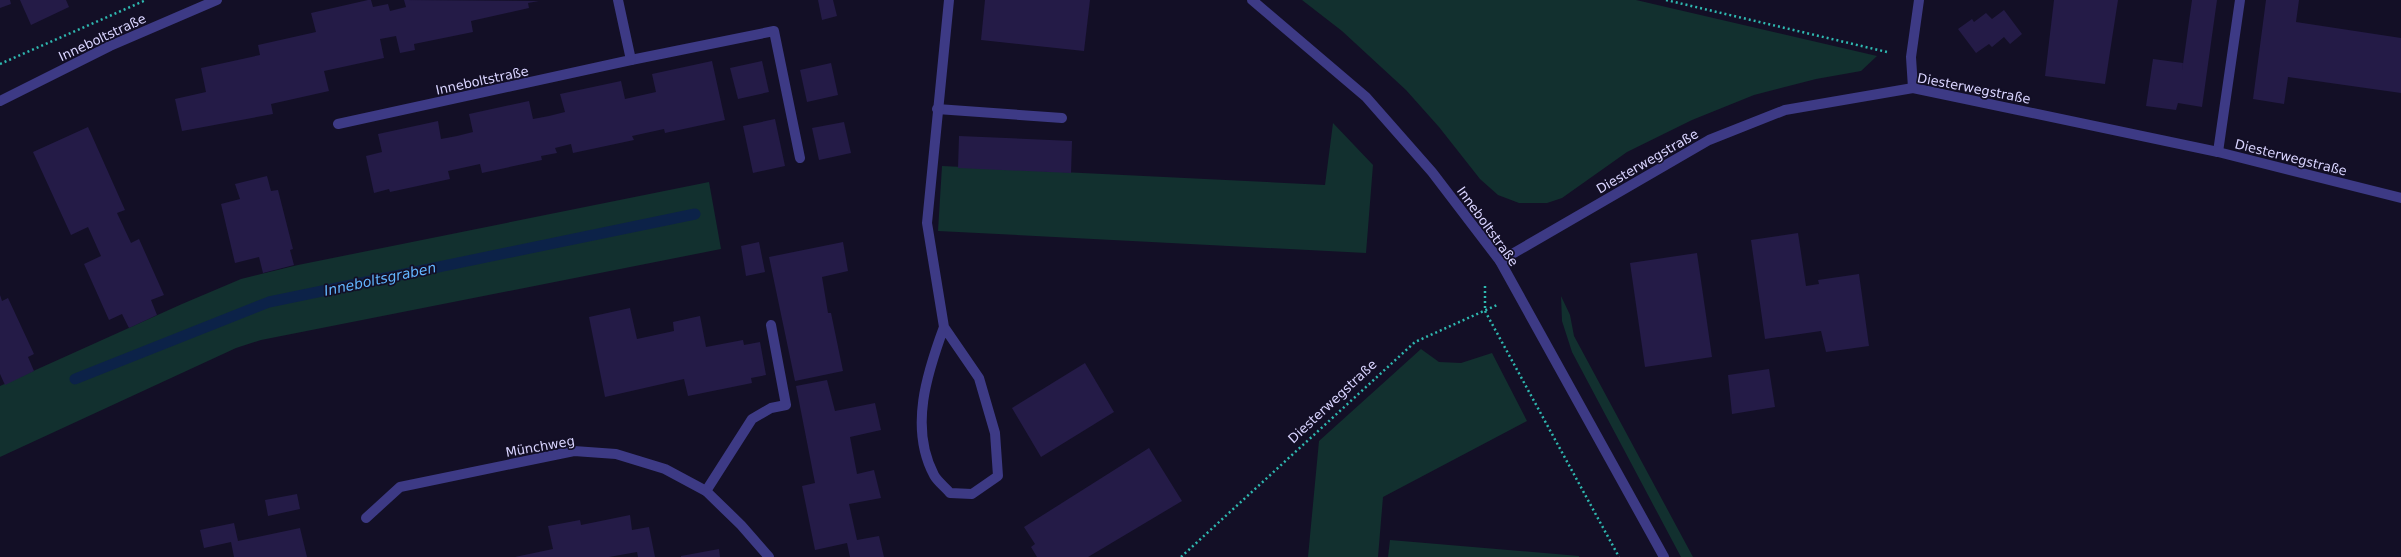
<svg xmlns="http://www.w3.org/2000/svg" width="2401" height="557" font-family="'DejaVu Sans',sans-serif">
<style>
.green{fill:#12302f}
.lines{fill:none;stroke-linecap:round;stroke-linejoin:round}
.stream{stroke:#0c2248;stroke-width:11}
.building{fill:#241b47}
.path{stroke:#2fb8b0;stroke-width:2.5;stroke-dasharray:2 3;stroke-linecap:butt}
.minor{stroke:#3d3a85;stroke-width:10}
.labels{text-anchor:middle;stroke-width:3.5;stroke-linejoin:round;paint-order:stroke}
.street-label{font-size:13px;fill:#d9d4ff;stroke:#130f26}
.water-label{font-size:14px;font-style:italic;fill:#62b6ff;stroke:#130f26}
</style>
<rect width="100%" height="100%" fill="#130f26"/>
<g class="green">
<polygon points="1302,0 1636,0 1877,56 1861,71 1816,79 1754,95 1692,120 1627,152 1562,198 1547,203 1519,203 1498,195 1480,179 1439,127 1406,90 1342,31"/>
<polygon points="1333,123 1373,165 1366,253 938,231 942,166 1325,185"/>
<polygon points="709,182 721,249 261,340 236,348 0,457 0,386 182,304 241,279 298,265"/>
<polygon points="1561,296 1570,315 1574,336 1693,557 1681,557 1572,352 1562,321"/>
<polygon points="1421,349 1439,362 1461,363 1492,353 1527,421 1383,497 1378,557 1308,557 1319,441"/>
<polygon points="1390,540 1579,556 1579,557 1388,557"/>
</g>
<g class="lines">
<polyline class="stream" points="75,379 269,302 695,214"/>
</g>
<g class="building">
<polygon points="0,0 10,0 11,4 0,8"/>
<polygon points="20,0 66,0 69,7 31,25"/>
<polygon points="368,0 371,0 373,7 388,4 390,11 406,7 404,0 539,1 528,3 529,8 471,21 473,32 414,44 415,50 400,53 396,36 380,39 384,58 324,71 329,91 271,104 273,114 182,131 175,99 206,92 201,68 260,55 258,45 316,32 311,13"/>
<polygon points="818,0 833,0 837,16 822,20"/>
<polygon points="985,0 1090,0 1084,51 981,40"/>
<polygon points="2054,0 2118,0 2105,84 2045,76"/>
<polygon points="2192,0 2217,0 2202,107 2178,103 2176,110 2146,106 2153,59 2183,63 2182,71"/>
<polygon points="2266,0 2299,0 2296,22 2401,38 2401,93 2288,77 2284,104 2253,99"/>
<polygon points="2004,10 2022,34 2010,44 2004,37 1992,47 1989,44 1976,53 1958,29 1972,19 1974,22 1986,13 1992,19"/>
<polygon points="712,61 725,120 665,133 664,129 632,136 634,140 573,153 571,144 555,148 557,153 541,156 542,160 482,173 480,164 448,171 450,179 390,192 389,189 374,193 366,156 382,152 378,134 438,121 441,139 457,136 473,132 469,114 529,101 533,119 549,116 565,112 560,94 621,81 625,99 656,92 652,74"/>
<polygon points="762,61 769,92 738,99 730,68"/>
<polygon points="831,63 838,95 807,102 800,70"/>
<polygon points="775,119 785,166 753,173 743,126"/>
<polygon points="844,122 851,153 819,160 812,128"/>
<polygon points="88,127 125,210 117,213 131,243 139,239 164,295 151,300 157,315 129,328 122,314 109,320 84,264 101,256 88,227 71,235 33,152"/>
<polygon points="959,136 1072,141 1071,173 958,168"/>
<polygon points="267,176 271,191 278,190 293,249 290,250 294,265 263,273 259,257 235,263 221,204 240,199 235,184"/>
<polygon points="1798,233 1806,286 1819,284 1818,280 1859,274 1869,346 1826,352 1821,331 1765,339 1751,240"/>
<polygon points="759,242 765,272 746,276 741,246"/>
<polygon points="843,242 848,271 822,277 828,313 831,313 843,371 795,381 769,257"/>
<polygon points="1697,253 1712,357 1645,367 1630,263"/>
<polygon points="0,295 2,301 8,298 34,354 28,357 34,371 5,385 0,374"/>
<polygon points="630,308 637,339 674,331 673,322 700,316 706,347 743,340 744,345 760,342 766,375 751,378 752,383 688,396 684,379 605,397 589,317"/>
<polygon points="1085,363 1114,412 1041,457 1012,408"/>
<polygon points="1769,369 1775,407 1732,414 1728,375"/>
<polygon points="827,380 835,411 875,403 881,430 850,437 857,474 874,470 881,498 849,504 857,540 879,536 884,557 850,557 847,543 815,550 802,486 815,483 796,386"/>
<polygon points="1149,448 1182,501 1088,557 1037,557 1031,547 1035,544 1024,527"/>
<polygon points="297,494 300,509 268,516 265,500"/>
<polygon points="630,515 632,530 649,527 655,557 638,557 637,552 609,557 515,557 553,549 548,526 580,520 581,525"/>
<polygon points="234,523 238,541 300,528 307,557 234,557 231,542 204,548 200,530"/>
<polygon points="719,549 720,557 681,557 681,556"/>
</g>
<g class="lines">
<g class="path">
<polyline points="1666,0 1887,52"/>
<polyline points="0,64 146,0"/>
<polyline points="1485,286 1485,311 1619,557"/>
<polyline points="1181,557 1415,342 1497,305"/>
</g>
<g class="minor">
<polyline points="1252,0 1366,97 1432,172 1500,261 1664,557"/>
<polyline points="631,60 774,31 800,158"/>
<polyline points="1913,88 1911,57 1919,0"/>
<polyline points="0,101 110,46 217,0"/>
<polyline points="937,109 1062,118"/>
<polyline points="338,124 631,60 618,0"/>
<polyline points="2218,152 2240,0"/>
<polyline points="1500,261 1709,140 1785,110 1913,88 2218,152 2401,198"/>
<path d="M944 327C927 373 909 428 934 475 937 481 945 487 950 493L972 494 998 476 995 433 979 378 944 327 927 223 949 0"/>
<polyline points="706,491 752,419 771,408 786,405 771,325"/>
<polyline points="366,518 400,487 574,451 616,454 665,469 706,491 741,525 769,557"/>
</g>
</g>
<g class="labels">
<g class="street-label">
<text transform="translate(102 37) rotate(-25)" y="5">Inneboltstraße</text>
<text transform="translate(482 80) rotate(-12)" y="5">Inneboltstraße</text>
<text transform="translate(1974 88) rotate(11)" y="5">Diesterwegstraße</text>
<text transform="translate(2291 157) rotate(14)" y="5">Diesterwegstraße</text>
<text transform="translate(1647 161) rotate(-30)" y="5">Diesterwegstraße</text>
<text transform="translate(1488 226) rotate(54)" y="5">Inneboltstraße</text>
<text transform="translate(1332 401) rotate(-43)" y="5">Diesterwegstraße</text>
<text transform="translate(540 446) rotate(-10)" y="5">Münchweg</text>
</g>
<g class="water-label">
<text transform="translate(380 279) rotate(-12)" y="5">Inneboltsgraben</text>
</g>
</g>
</svg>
